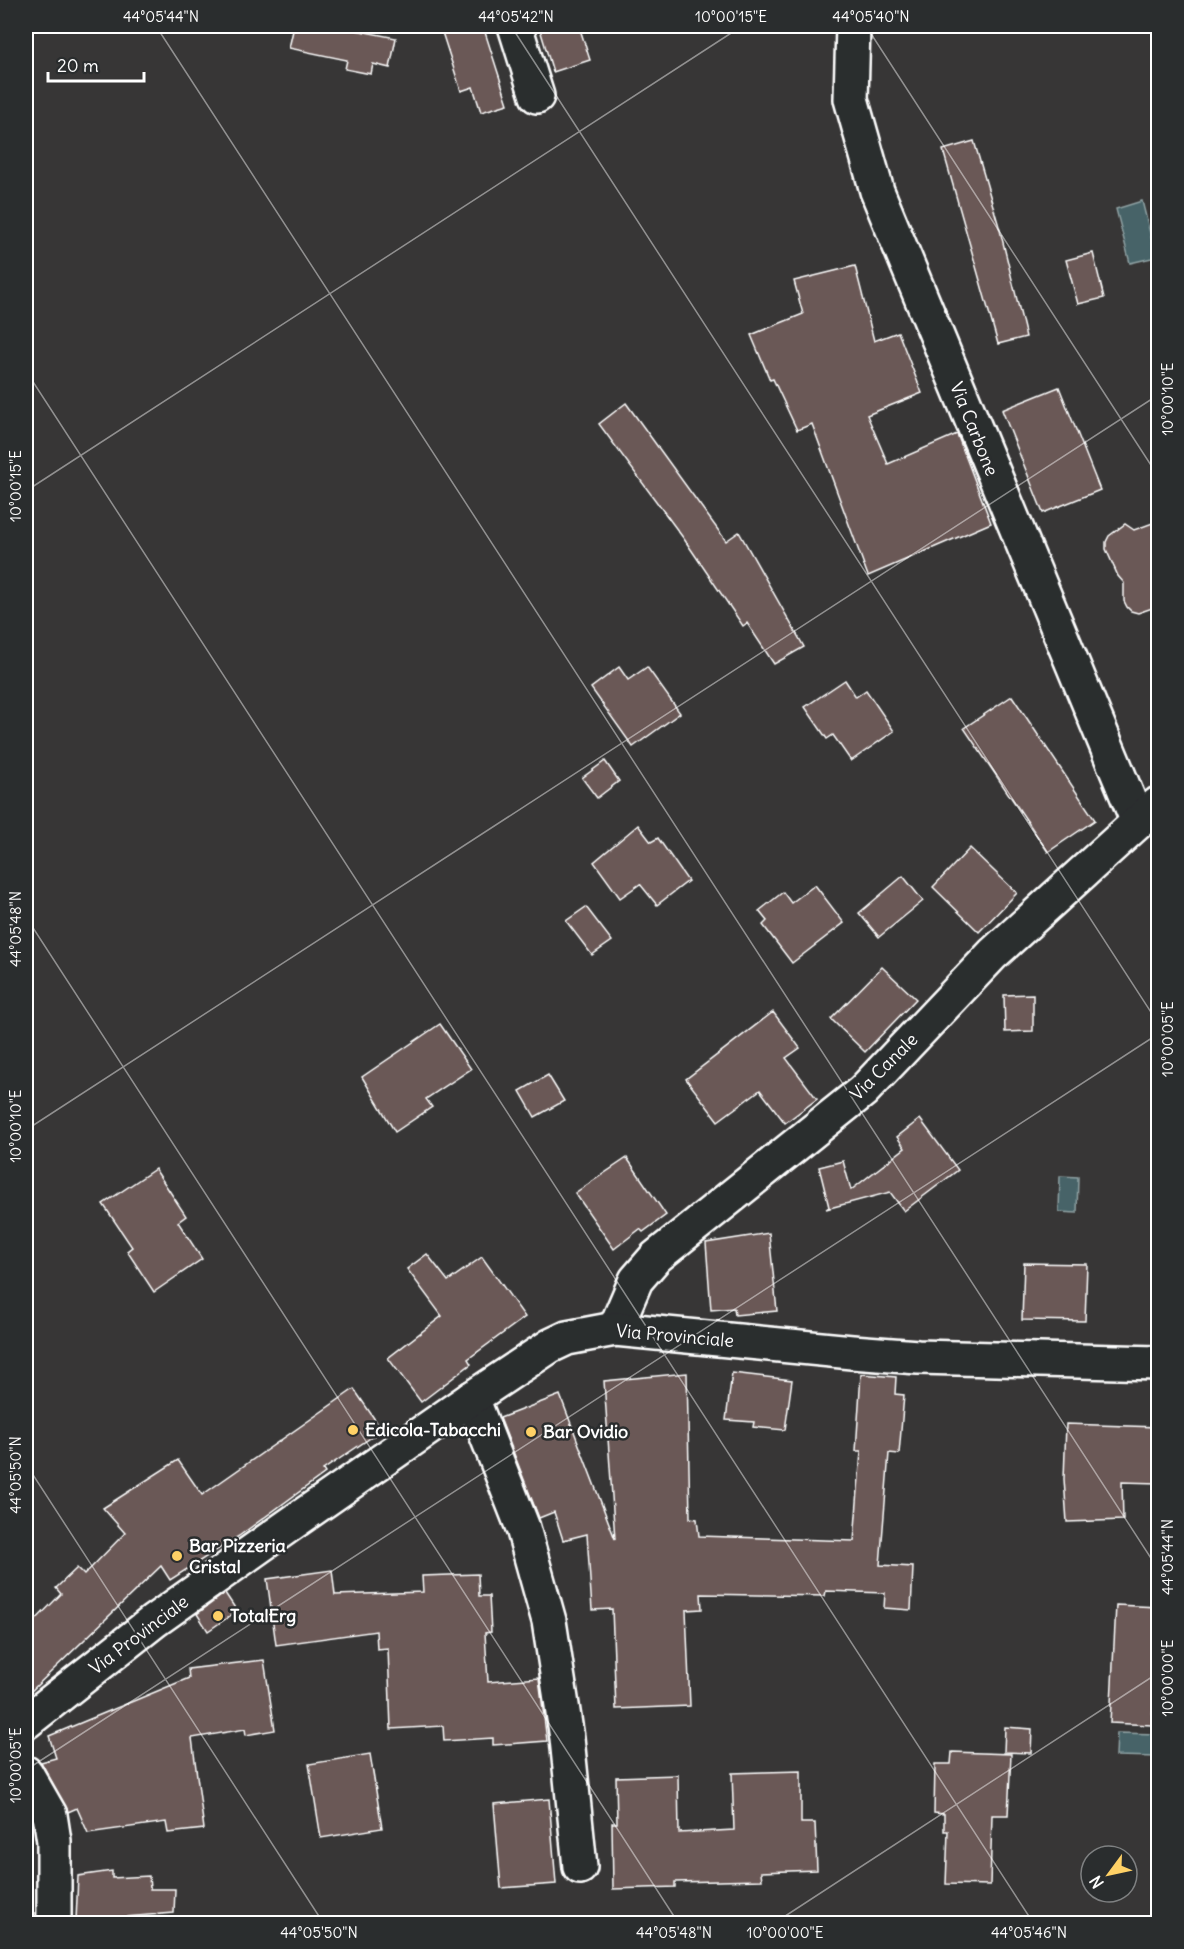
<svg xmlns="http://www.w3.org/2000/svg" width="1184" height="1949" font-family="Delius,sans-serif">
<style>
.water{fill:#466468;stroke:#90a2a4;stroke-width:1.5}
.building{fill:#6b5856;stroke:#fff;stroke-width:1.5}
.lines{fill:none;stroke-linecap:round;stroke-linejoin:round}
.minor-casing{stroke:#fff;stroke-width:38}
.minor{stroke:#2a2d2e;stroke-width:33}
.ticks{fill:none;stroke:#fff;stroke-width:1.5;stroke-opacity:0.45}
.poi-dot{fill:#ffd166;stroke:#2a2d2e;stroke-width:2}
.labels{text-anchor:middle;stroke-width:5;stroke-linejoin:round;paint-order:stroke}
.street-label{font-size:18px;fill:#fff;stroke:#2a2d2e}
.poi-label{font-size:18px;font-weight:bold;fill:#fff;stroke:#2a2d2e;text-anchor:start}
.neatline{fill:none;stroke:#fff;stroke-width:2}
.ticks-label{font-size:15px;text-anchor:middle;fill:#fff}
</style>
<rect width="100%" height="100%" fill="#373636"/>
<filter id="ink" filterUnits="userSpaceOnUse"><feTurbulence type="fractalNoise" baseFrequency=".0167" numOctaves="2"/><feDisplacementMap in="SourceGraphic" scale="12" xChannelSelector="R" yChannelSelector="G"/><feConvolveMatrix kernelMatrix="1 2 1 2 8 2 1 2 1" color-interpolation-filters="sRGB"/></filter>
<g filter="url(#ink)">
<g class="water">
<polygon points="1142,201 1156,257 1130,263 1116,209"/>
<polygon points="1060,1176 1078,1177 1077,1213 1059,1212"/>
<polygon points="1117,1733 1158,1734 1158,1757 1116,1756"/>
</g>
<g class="building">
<polygon points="294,26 335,26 396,38 390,68 373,64 371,74 345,69 347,60 289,48"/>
<polygon points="440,26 483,26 508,104 481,112 473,87 461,91"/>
<polygon points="539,26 579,26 590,60 553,72"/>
<polygon points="974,141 1000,230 1026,337 998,344 943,150"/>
<polygon points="1093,253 1104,298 1078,304 1066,260"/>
<polygon points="855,266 874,341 898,332 922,393 867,415 888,464 957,434 991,523 868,576 812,424 797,430 773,379 770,380 751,335 803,314 794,281"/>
<polygon points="1059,387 1100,490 1043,513 1002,410"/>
<polygon points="626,403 726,541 739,532 804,647 774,664 747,623 743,626 684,539 599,424"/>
<polygon points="1158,521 1158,606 1138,613 1131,611 1127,607 1124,601 1124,583 1118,576 1106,549 1106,542 1109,536 1125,524 1134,530"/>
<polygon points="619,667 628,680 647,667 680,713 633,747 591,688"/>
<polygon points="845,680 856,697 866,690 894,731 851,761 833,735 827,739 805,707"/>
<polygon points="1012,696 1095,820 1048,852 964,728"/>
<polygon points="605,761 619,781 597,798 582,778"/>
<polygon points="638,825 651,842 658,838 688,881 657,905 640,884 620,898 594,862"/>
<polygon points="970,848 1017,893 979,932 933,887"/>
<polygon points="903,876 923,901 879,937 859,913"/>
<polygon points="815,885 844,923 792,963 763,925 767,921 759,911 783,892 791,903"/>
<polygon points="586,907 612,941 592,955 566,921"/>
<polygon points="882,967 916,999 865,1052 831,1019"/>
<polygon points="1033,994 1033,1031 1005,1032 1004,995"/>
<polygon points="773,1012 800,1048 786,1058 817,1099 785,1123 760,1090 718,1121 686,1079"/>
<polygon points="440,1024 471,1069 426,1099 432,1107 395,1132 362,1077"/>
<polygon points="548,1075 564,1101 535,1117 520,1091"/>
<polygon points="920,1119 958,1170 904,1211 890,1192 826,1209 829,1207 819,1167 843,1161 851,1190 905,1148 897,1137"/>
<polygon points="627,1158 666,1215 643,1232 640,1229 614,1249 575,1193"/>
<polygon points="155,1169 186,1216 178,1222 202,1259 154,1292 127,1251 132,1247 103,1204"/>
<polygon points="769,1233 777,1311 735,1315 734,1308 711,1310 706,1243"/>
<polygon points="427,1254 448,1281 482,1257 525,1317 468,1359 471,1364 421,1402 388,1358 442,1316 407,1269"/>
<polygon points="1024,1263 1087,1264 1085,1321 1022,1320"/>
<polygon points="687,1373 690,1518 697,1519 699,1536 854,1541 861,1451 856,1451 861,1374 896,1377 895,1394 904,1395 899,1454 889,1453 880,1565 913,1567 911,1610 884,1608 885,1593 826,1591 825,1596 701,1594 702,1609 686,1610 690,1706 616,1709 612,1609 592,1610 587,1534 563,1540 554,1512 539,1518 500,1418 560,1395 615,1539 604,1381"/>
<polygon points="732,1373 792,1380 785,1430 753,1427 754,1422 726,1420"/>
<polygon points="354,1389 382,1430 323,1470 325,1473 239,1536 170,1580 161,1566 26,1696 26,1630 61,1594 56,1588 77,1568 84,1575 125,1533 103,1508 178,1460 202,1495"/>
<polygon points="1066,1424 1158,1427 1158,1483 1122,1482 1123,1520 1067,1522 1064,1479"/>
<polygon points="332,1570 335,1595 423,1592 422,1576 478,1574 479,1596 489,1596 491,1632 485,1633 488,1682 539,1678 547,1741 493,1745 493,1738 444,1741 443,1726 391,1729 388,1648 377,1649 376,1631 276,1645 267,1579"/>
<polygon points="225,1593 237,1611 208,1631 197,1614"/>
<polygon points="1116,1605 1158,1607 1158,1663 1155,1663 1152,1725 1110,1723"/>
<polygon points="264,1660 275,1730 246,1735 245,1729 192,1738 204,1829 168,1833 166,1822 88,1833 77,1808 68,1812 41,1762 56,1758 49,1736 189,1678 188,1669"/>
<polygon points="1005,1727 1032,1729 1031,1753 1004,1752"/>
<polygon points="952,1752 1011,1754 1008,1815 992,1815 990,1885 946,1884 948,1831 944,1831 944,1814 934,1813 935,1764 951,1764"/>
<polygon points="370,1754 382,1828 321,1838 309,1764"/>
<polygon points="801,1771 801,1823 815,1823 817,1870 761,1872 762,1880 675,1882 675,1887 613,1889 612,1823 617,1823 616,1777 678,1775 679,1833 734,1830 732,1773"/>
<polygon points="549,1799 556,1884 501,1888 494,1804"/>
<polygon points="112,1871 112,1878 149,1876 150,1889 175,1889 174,1913 76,1921 78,1876"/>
</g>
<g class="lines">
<defs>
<g id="minor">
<polyline points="515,26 537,96"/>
<polyline points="853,26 851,99 877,191 1138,822"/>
<polyline points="615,1329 636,1280 656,1257 863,1091 993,954 1158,804"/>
<polyline points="472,1398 523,1528 549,1621 567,1738 580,1867"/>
<polyline points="26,1722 154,1621 288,1526 472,1398 550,1346 567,1338 615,1329 852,1352 918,1357 1158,1363"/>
<polyline points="26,1773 50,1815 54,1841 54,1924"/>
</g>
</defs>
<use href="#minor" class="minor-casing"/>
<use href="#minor" class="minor"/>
</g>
</g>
<path class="ticks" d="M156 26 1158 1569M511 26 1158 1023M866 26 1158 476M26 371 1034 1924M26 491 742 26M26 917 679 1924M26 1130 1158 395M26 1464 324 1924M26 1770 1158 1034M773 1924 1158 1673"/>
<g class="poi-dot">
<circle cx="353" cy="1430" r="6"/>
<circle cx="531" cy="1432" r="6"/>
<circle cx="177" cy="1556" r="6"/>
<circle cx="218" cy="1616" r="6"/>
</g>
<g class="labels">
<g class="street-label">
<text transform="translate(974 429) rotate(68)" y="6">Via Carbone</text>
<text transform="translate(884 1067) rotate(-45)" y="6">Via Canale</text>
<text transform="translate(675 1336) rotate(5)" y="6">Via Provinciale</text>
<text transform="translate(139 1635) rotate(-37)" y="6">Via Provinciale</text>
</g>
<g class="poi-label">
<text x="365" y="1436">Edicola-Tabacchi</text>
<text x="543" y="1438">Bar Ovidio</text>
<text x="189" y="1552">Bar Pizzeria<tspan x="189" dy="21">Cristal</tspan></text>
<text x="230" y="1622">TotalErg</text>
</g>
</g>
<rect width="1184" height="1949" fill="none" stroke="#2a2d2e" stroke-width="66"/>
<g transform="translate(1109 1874) rotate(237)"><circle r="28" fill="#2a2d2e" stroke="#7f8182" stroke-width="1.5"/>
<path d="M0-4.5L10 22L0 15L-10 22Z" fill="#ffd166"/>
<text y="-9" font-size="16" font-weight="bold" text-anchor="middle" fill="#ffffff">N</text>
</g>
<path d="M48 72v9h96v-9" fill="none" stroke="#ffffff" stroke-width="3"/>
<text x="57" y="72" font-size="18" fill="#ffffff" stroke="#2a2d2e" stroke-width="4.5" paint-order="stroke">20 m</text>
<rect x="33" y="33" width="1118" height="1883" class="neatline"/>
<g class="ticks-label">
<text x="161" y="22">44°05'44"N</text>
<text x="516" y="22">44°05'42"N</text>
<text x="731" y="22">10°00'15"E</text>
<text x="871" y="22">44°05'40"N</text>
<text transform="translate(1168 399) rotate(-90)" y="5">10°00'10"E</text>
<text transform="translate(16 486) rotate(-90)" y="5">10°00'15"E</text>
<text transform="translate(16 929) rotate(-90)" y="5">44°05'48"N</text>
<text transform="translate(1168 1039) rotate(-90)" y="5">10°00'05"E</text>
<text transform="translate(16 1126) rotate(-90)" y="5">10°00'10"E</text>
<text transform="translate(16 1475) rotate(-90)" y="5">44°05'50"N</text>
<text transform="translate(1168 1557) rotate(-90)" y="5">44°05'44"N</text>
<text transform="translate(1168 1678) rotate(-90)" y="5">10°00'00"E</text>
<text transform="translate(16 1765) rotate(-90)" y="5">10°00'05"E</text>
<text x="319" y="1938">44°05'50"N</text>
<text x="674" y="1938">44°05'48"N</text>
<text x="785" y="1938">10°00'00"E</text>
<text x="1029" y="1938">44°05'46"N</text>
</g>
</svg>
